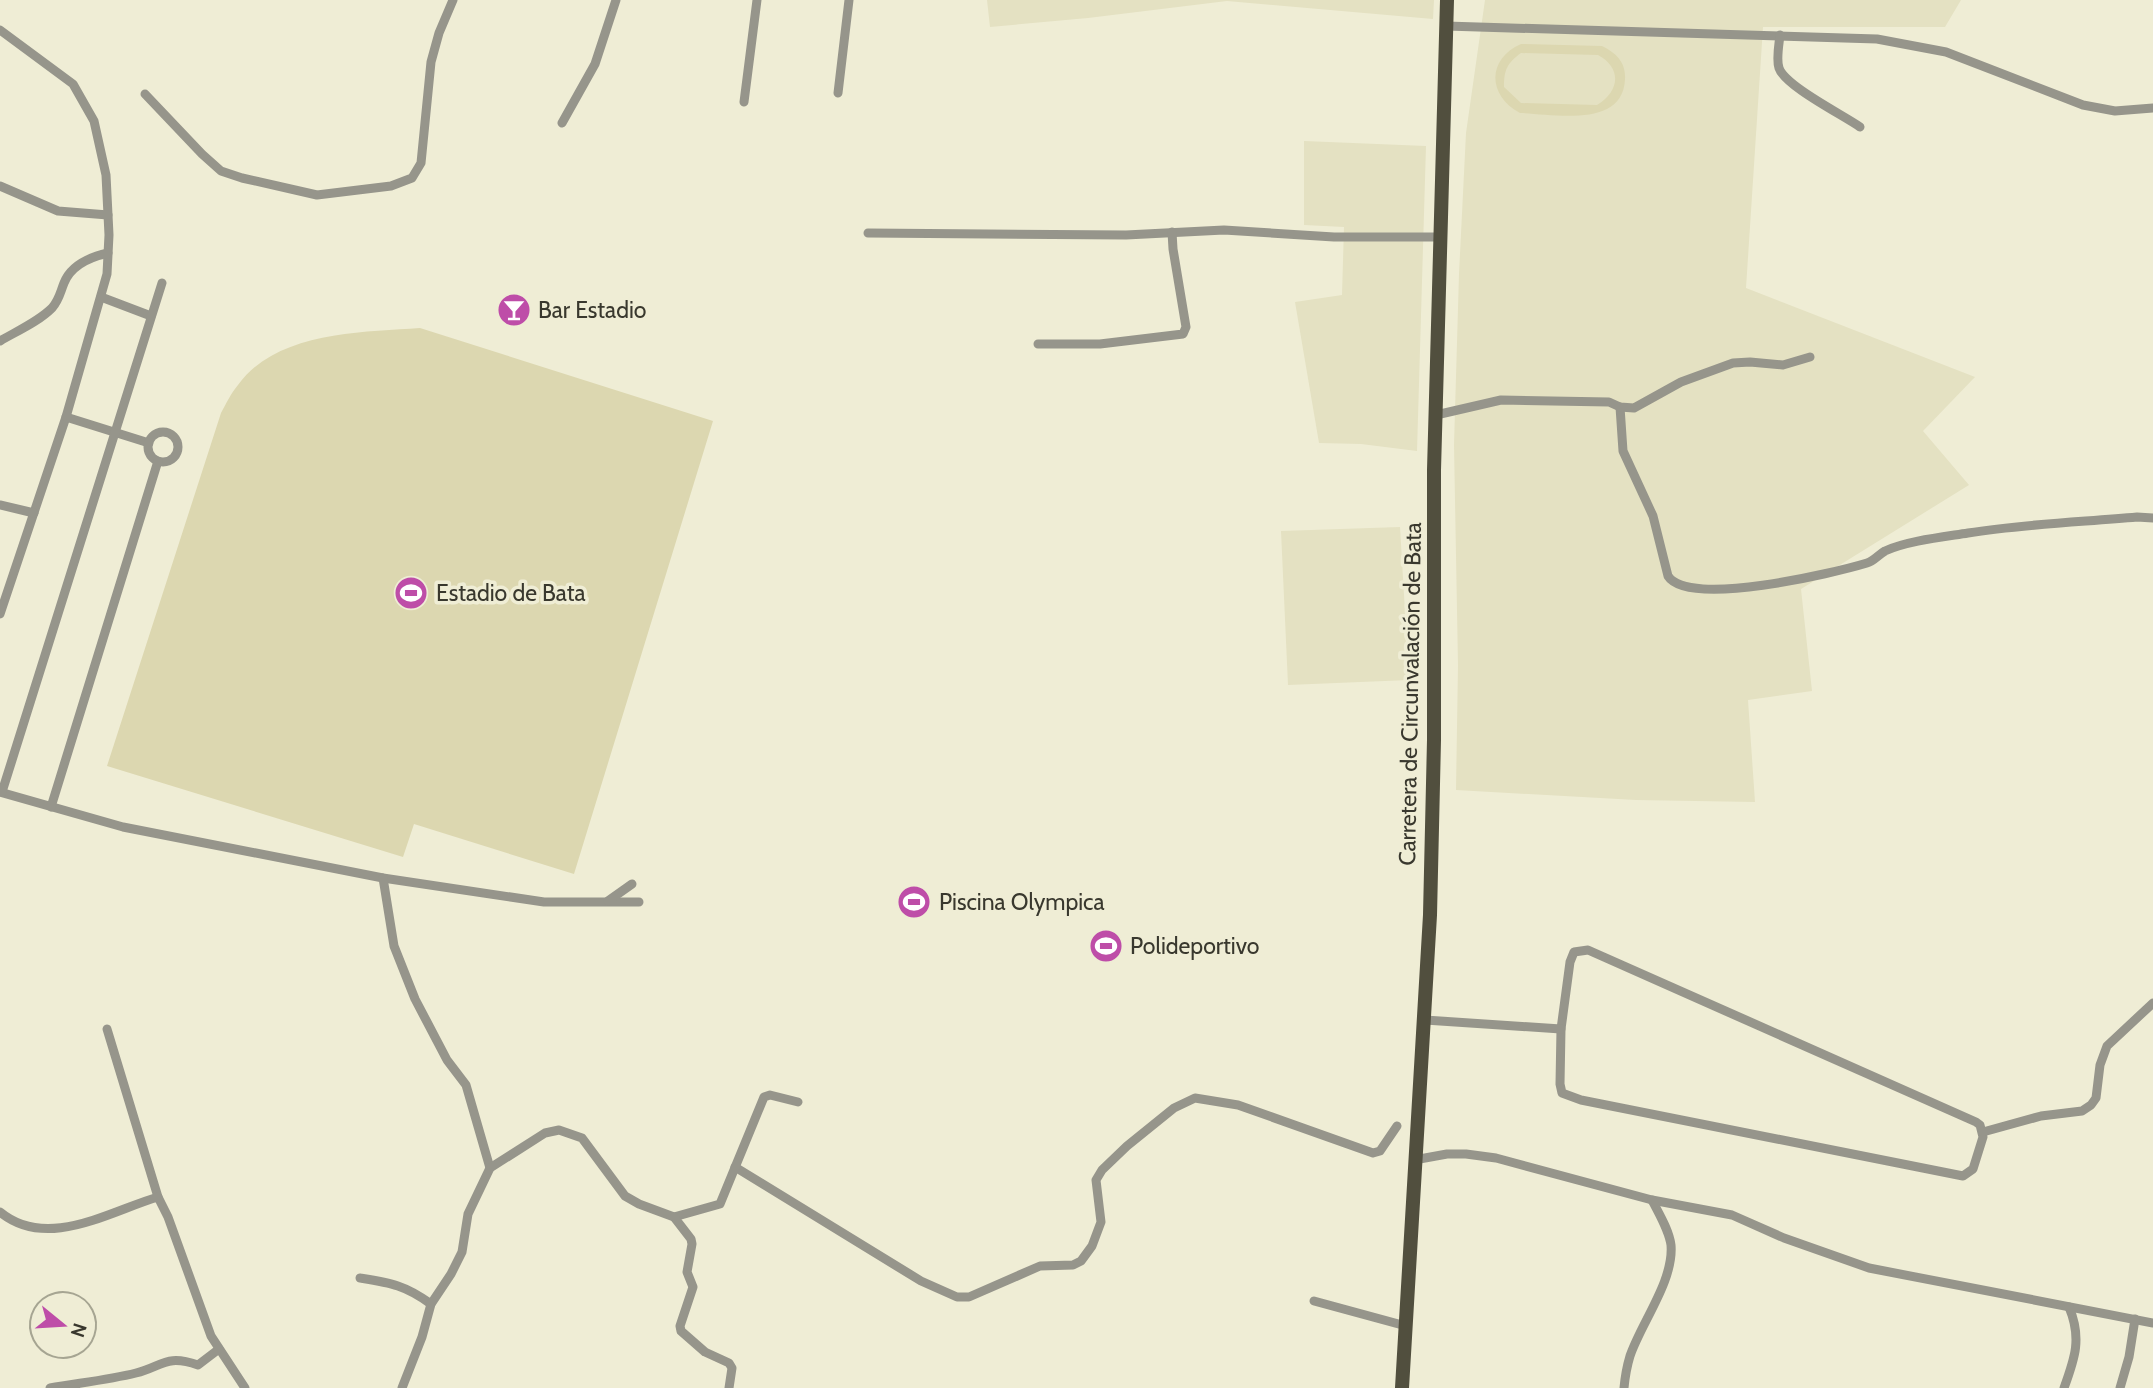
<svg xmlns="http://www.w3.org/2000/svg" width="2153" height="1388" font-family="Cabin,sans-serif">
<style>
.built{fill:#e4e1c2}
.green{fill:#dcd7b0;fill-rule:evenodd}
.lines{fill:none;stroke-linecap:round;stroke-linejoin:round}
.minor{stroke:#96958b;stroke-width:9}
.primary{stroke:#514f3e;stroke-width:14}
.labels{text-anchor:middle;stroke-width:7;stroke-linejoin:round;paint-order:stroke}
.poi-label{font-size:23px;fill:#39382e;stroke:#efedd5;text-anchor:start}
.street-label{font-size:23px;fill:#39382e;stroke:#efedd5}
</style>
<rect width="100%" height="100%" fill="#efedd5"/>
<g class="built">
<polygon points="987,0 1434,0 1433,19 1227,1 1088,18 990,27"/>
<polygon points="1485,0 1961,0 1945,27 1763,27 1746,288 1975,377 1923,431 1969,485 1801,589 1812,691 1748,700 1755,802 1636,800 1456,790 1458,665 1454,445 1459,274 1466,133"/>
<polygon points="1304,141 1426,146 1417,451 1361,444 1319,443 1295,302 1342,295 1344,227 1304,225"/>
<polygon points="1400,527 1409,680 1288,685 1281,531"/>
</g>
<g class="green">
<path d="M1521 44 1602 46C1616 53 1626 62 1625 79 1623 129 1553 114 1520 113 1487 95 1487 59 1521 44ZM1521 53 1598 55C1622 68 1620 91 1597 105L1521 103 1504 87C1504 70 1507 63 1521 53Z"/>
<path d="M420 328 713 421 574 874 414 824 403 857 107 766 221 413C226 404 231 393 238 385 276 332 361 332 420 328Z"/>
</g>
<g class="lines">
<g class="minor">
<polyline points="1446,26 1877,39 1946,52 2083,105 2115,111 2153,108"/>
<polyline points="0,30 73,84 94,121 106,175 109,235 107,274 66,417 0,614"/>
<path d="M1780 35C1779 45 1776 59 1779 68 1785 86 1843 115 1860 127"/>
<polyline points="838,93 849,0"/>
<polyline points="145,94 202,154 221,171 242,178 317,195 391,186 412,178 421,163 431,62 439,33 453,0"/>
<polyline points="744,102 757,0"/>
<polyline points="562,123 595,64 616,0"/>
<polyline points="0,186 58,211 108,215"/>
<polyline points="868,233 1126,235 1224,230 1334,237 1440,237"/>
<polyline points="101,297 151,316"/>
<path d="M0 341C17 331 38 322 52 308 59 300 60 293 64 283 71 265 90 257 108 253"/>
<polyline points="1038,344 1100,344 1183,334 1186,327 1173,249 1172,232"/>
<path d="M1620 407 1623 451 1653 516 1668 576C1688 608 1834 573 1867 563 1874 561 1878 555 1885 551 1907 541 1943 537 1968 533 2023 524 2081 522 2137 517L2153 518"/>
<polyline points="1436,415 1501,400 1609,402 1620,407 1634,408 1681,382 1733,363 1750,362 1783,365 1810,357"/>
<polyline points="66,417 149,443"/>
<circle cx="163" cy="447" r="15"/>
<polyline points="0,505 34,513"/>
<polyline points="0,792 123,827 383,878 544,902 639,902"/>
<polyline points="2,792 162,283"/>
<polyline points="51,807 158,461"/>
<polyline points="383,878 394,946 415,999 447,1060 466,1085 490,1168"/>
<polyline points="608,901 632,884"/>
<polygon points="1588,950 1976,1122 1980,1125 1983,1137 1973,1169 1963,1176 1581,1100 1562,1093 1560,1084 1561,1029 1570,962 1574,952"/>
<polyline points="1425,1020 1561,1029"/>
<polyline points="107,1029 158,1197"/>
<polyline points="1983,1132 2041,1116 2082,1111 2091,1105 2096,1098 2100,1065 2107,1046 2153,1003"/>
<polyline points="1414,1160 1447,1154 1466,1154 1496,1158 1652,1200 1732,1215 1784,1238 1869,1268 2153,1323"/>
<polyline points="735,1167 921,1281 957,1297 969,1297 1040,1266 1073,1265 1081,1261 1092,1246 1101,1222 1096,1180 1102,1170 1127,1146 1174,1108 1195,1098 1238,1105 1373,1153 1380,1151 1397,1126"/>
<path d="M0 1212C47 1251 110 1211 158 1197L168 1217 211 1336 245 1388"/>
<polyline points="674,1217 720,1204 764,1097 770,1095 798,1102"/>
<path d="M360 1278C391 1283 405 1285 431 1304"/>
<polyline points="1314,1301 1406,1326"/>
<path d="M50 1388C78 1383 108 1380 136 1373 163 1366 166 1354 198 1365L219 1349"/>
<polyline points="402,1388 422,1337 431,1304 451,1274 462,1252 468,1214 490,1168 545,1133 559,1130 582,1138 625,1196 639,1204 674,1217 691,1239 692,1244 687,1272 693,1287 680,1326 681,1331 705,1352 729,1363 732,1368 729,1388"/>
<path d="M1624 1388C1625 1377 1627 1366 1630 1356 1641 1323 1674 1281 1671 1245 1669 1230 1659 1214 1652 1200"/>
<path d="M2064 1388C2075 1358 2082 1338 2069 1307"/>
<polyline points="2120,1388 2129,1357 2135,1319"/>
</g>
<polyline class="primary" points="1402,1388 1430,915 1434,740 1434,470 1447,0"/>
</g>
<defs>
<symbol id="bar-disc" viewBox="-11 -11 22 22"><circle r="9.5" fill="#be4da8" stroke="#efedd5"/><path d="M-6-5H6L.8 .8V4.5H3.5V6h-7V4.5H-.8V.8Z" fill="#fff"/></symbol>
<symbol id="stadium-disc" viewBox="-11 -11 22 22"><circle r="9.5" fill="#be4da8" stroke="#efedd5"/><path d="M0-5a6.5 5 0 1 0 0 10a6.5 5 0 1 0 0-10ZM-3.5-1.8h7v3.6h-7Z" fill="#fff"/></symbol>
</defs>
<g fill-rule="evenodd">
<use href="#bar-disc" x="495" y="291" width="38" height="38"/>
<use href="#stadium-disc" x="392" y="574" width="38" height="38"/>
<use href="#stadium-disc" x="895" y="883" width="38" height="38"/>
<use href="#stadium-disc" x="1087" y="927" width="38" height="38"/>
</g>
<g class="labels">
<g class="poi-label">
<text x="538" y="318">Bar Estadio</text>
<text x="436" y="601">Estadio de Bata</text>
<text x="939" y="910">Piscina Olympica</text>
<text x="1130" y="954">Polideportivo</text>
</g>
<g class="street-label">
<text transform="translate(1410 694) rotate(-89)" y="8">Carretera de Circunvalación de Bata</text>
</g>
</g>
<g transform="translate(63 1325) rotate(108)"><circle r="33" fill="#efedd5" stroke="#a6a592" stroke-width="2"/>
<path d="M0-5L12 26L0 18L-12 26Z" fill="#be4da8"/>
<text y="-10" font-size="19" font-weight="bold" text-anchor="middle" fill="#39382e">N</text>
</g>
</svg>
